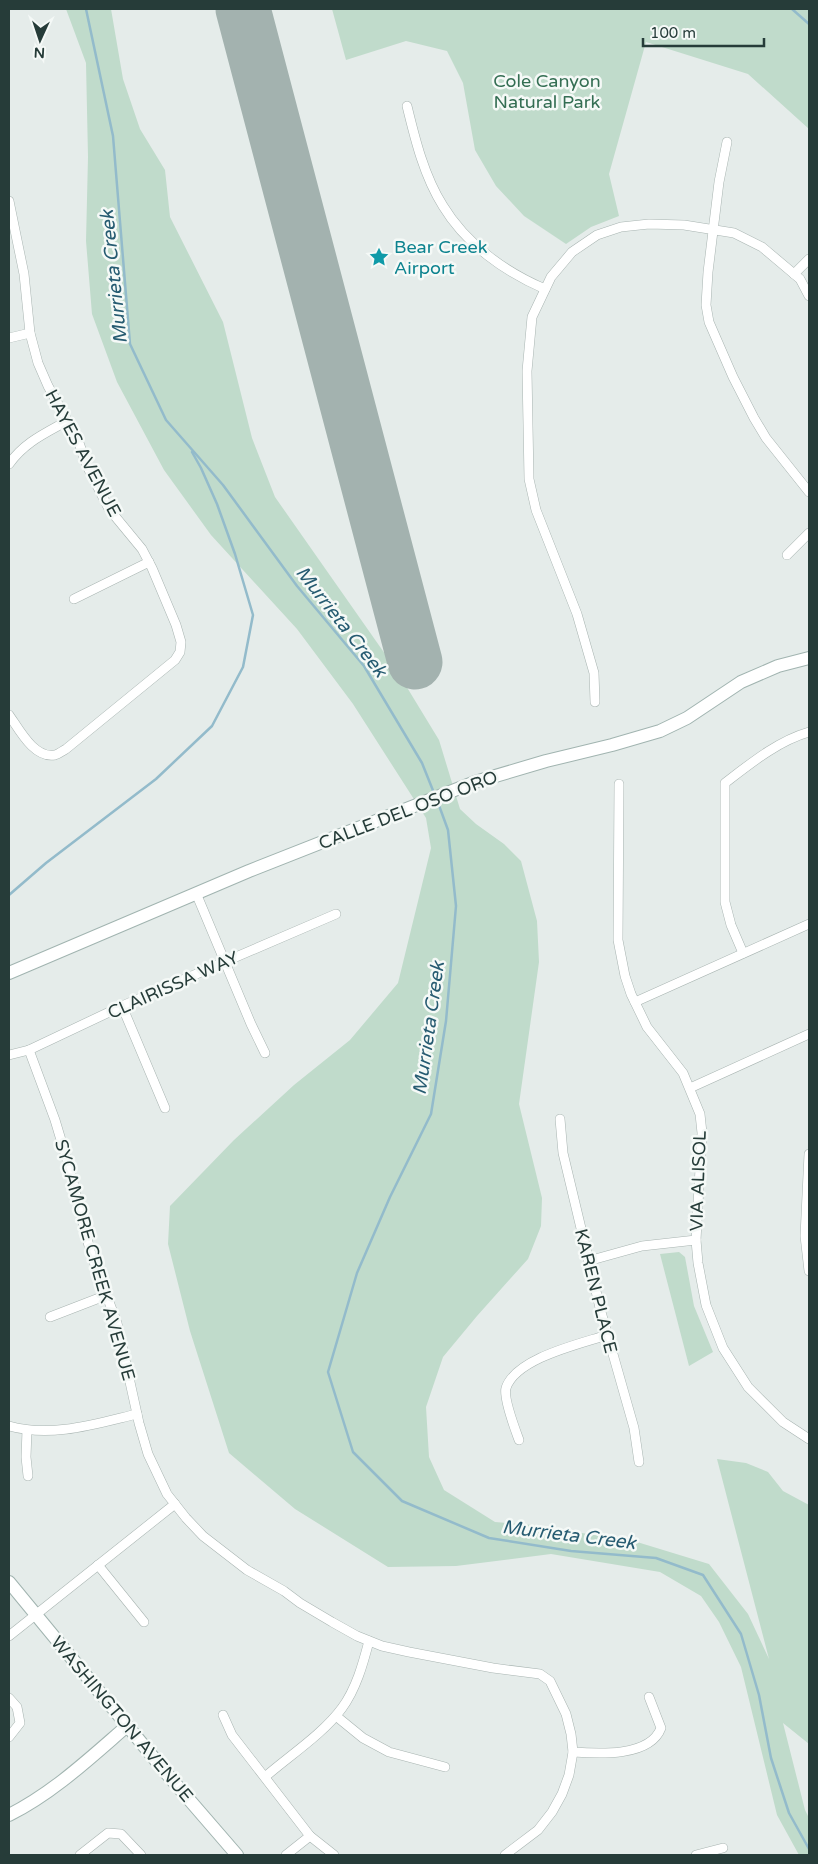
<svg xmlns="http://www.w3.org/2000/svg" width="818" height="1864" font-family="'Varela Round',sans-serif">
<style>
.green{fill:#c0dbcb}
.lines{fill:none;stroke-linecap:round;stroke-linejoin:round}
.stream{stroke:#93bbcb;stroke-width:2.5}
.runway{stroke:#a3b2af;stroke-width:55}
.street-casing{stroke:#a8b4b1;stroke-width:10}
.secondary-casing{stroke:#a1b4b0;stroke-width:14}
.street{stroke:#fff;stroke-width:9}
.secondary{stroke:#fff;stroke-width:12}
.labels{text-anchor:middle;stroke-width:5;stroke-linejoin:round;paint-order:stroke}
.park-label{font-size:18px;fill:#346e53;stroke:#f5f9f7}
.culture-label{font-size:18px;fill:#0d838f;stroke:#f5f9f7;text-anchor:start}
.street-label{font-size:18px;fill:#263c39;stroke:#f5f9f7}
.water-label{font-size:19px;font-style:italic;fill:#265b71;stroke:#f5f9f7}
</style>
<rect width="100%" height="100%" fill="#e5ecea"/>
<g class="green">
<polygon points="66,9 111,9 123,79 140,129 165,170 170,217 223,322 252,438 275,497 397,671 439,740 460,809 476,824 504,844 521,861 537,921 539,962 519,1104 542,1198 541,1226 528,1259 477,1316 443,1357 426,1407 429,1457 444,1490 495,1522 533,1525 637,1542 709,1564 748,1614 769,1659 717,1459 746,1463 768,1472 783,1491 809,1505 809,1744 783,1723 805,1810 809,1818 809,1855 799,1855 777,1815 741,1667 719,1622 701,1596 660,1572 551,1554 456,1566 388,1567 295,1509 229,1453 190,1331 168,1244 170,1206 234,1140 294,1085 350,1040 398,983 431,848 426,818 353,704 297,629 211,535 164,470 117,382 92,314 86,241 88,157 86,63"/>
<polygon points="332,9 809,9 809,129 748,74 646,42 609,174 619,216 591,227 566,244 524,216 496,186 475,150 463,83 447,51 406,41 346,60"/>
<polygon points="679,1252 685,1257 694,1306 713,1352 689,1366 660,1254"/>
</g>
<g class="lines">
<g class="stream">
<polyline points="86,9 113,136 130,344 166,420 223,485 297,586 364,666 422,763 434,793"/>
<polyline points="792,9 809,24"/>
<polyline points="437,800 448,830 456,906 446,1021 431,1114 390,1197 357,1273 328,1372 353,1452 402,1501 489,1538 571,1551 656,1558 703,1575 741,1634 759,1695 771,1758 789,1813 809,1849"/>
<polyline points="9,895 46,863 156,779 212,726 243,667 253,615 235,554 217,504 201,468 192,452"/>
</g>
<polyline class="runway" points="243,9 415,662"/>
<defs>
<g id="street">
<path d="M407 106C415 139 424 176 443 206 466 244 505 272 545 289"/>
<polyline points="727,142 719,182 708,272 706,305 709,322 733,377 754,418 766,438 809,492"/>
<path d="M9 201 24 274 30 333 38 363 48 386 78 440 87 466 109 509 142 549 152 568 176 625 181 642 180 652 175 660 66 749C62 751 59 754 55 755 34 759 19 729 9 715"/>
<polyline points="794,274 809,259"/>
<polyline points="9,338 30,333"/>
<path d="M9 464C25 442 44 434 67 421"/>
<polyline points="787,555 809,533"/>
<polyline points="74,599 149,562"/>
<polyline points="595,702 594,673 577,614 536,510 529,479 527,371 532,317 551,277 572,252 597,235 621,227 649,224 684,225 734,233 762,247 800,279 809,296"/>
<polyline points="619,784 618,940 625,976 631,994 647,1027 683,1073 700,1114 702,1133 696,1240 698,1263 706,1305 723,1348 748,1387 783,1422 809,1439"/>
<polyline points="196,893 251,1024 265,1053"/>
<path d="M743 953 731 925 725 902V783C751 763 778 741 809 732"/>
<polyline points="635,1002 809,924"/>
<polyline points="122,1006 165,1108"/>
<polyline points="29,1050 55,1120 70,1170 91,1254 117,1323 139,1423 148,1454 167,1494 186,1518 203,1536 247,1570 284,1591 300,1603 332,1622 357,1636 382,1646 409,1652 493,1668 540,1674 550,1681 566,1714 571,1734 573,1752 569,1775 562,1794 552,1812 538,1830 505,1855"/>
<polyline points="9,1055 29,1050 122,1006 336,914"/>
<polyline points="690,1088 809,1034"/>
<polyline points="560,1119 563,1153 601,1312 634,1428 639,1462"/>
<polyline points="809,1154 805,1236 809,1271"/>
<polyline points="588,1261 642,1246 696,1240"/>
<polyline points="50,1317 107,1295"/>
<path d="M9 1426C52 1438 95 1424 137 1414"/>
<polyline points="27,1430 26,1457 28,1476"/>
<path d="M519 1440C515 1429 503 1398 506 1388 516 1358 580 1344 607 1335"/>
<polyline points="98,1565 144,1622"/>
<polyline points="9,1636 175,1504"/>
<polyline points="9,1698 17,1707 20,1723 9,1737"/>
<polyline points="223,1715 232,1735 310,1836 334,1855"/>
<polyline points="336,1716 363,1738 389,1752 445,1767"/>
<path d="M573 1752C599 1754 650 1757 661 1728L649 1697"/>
<path d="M265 1777C289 1756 323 1734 342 1708 356 1689 363 1664 369 1641"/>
<polyline points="80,1855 108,1833 121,1834 141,1855"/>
<polyline points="286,1855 310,1836"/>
<polyline points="696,1855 723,1848"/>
</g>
<g id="secondary">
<polyline points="9,973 249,871 475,782 546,761 612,745 660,731 687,718 741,682 778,666 809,658"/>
<polyline points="9,1582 167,1774 237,1855"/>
<path d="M9 1815C53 1793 90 1758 127 1726"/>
</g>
</defs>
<use href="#street" class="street-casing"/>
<use href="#secondary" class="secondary-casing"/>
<use href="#street" class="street"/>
<use href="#secondary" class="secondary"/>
</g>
<defs>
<symbol id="sight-bare" viewBox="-9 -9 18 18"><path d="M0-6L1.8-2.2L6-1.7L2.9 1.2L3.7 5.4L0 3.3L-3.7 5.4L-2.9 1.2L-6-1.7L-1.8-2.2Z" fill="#0f9aa8" stroke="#f5f9f7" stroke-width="2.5" paint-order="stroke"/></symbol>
</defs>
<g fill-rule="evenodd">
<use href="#sight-bare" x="365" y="243" width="28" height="28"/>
</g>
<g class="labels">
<g class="park-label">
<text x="547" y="87">Cole Canyon<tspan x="547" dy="21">Natural Park</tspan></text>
</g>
<g class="culture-label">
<text x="394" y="253">Bear Creek<tspan x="394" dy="21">Airport</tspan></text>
</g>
<g class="street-label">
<text transform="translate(83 453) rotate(62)" y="6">HAYES AVENUE</text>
<text transform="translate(408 810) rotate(-21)" y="6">CALLE DEL OSO ORO</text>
<text transform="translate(173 985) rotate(-24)" y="6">CLAIRISSA WAY</text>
<text transform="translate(698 1181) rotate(-88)" y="6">VIA ALISOL</text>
<text transform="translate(95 1260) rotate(74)" y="6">SYCAMORE CREEK AVENUE</text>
<text transform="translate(596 1291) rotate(76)" y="6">KAREN PLACE</text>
<text transform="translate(122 1719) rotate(50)" y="6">WASHINGTON AVENUE</text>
</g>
<g class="water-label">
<text transform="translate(113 277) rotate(-96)" y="7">Murrieta Creek</text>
<text transform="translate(342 621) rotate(52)" y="7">Murrieta Creek</text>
<text transform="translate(428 1028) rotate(-82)" y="7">Murrieta Creek</text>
<text transform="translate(569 1534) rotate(7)" y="7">Murrieta Creek</text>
</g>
</g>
<rect width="818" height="1864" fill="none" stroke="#263c39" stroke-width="20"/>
<g transform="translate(40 40) rotate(183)" stroke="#f5f9f7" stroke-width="4" paint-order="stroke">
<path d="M0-4L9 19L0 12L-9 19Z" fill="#263c39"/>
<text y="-8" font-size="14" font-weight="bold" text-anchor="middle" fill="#263c39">N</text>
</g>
<path d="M643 38v8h121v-8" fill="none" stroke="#263c39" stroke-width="2.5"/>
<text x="650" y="38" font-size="15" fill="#263c39" stroke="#f5f9f7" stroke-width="4" paint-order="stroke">100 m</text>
</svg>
